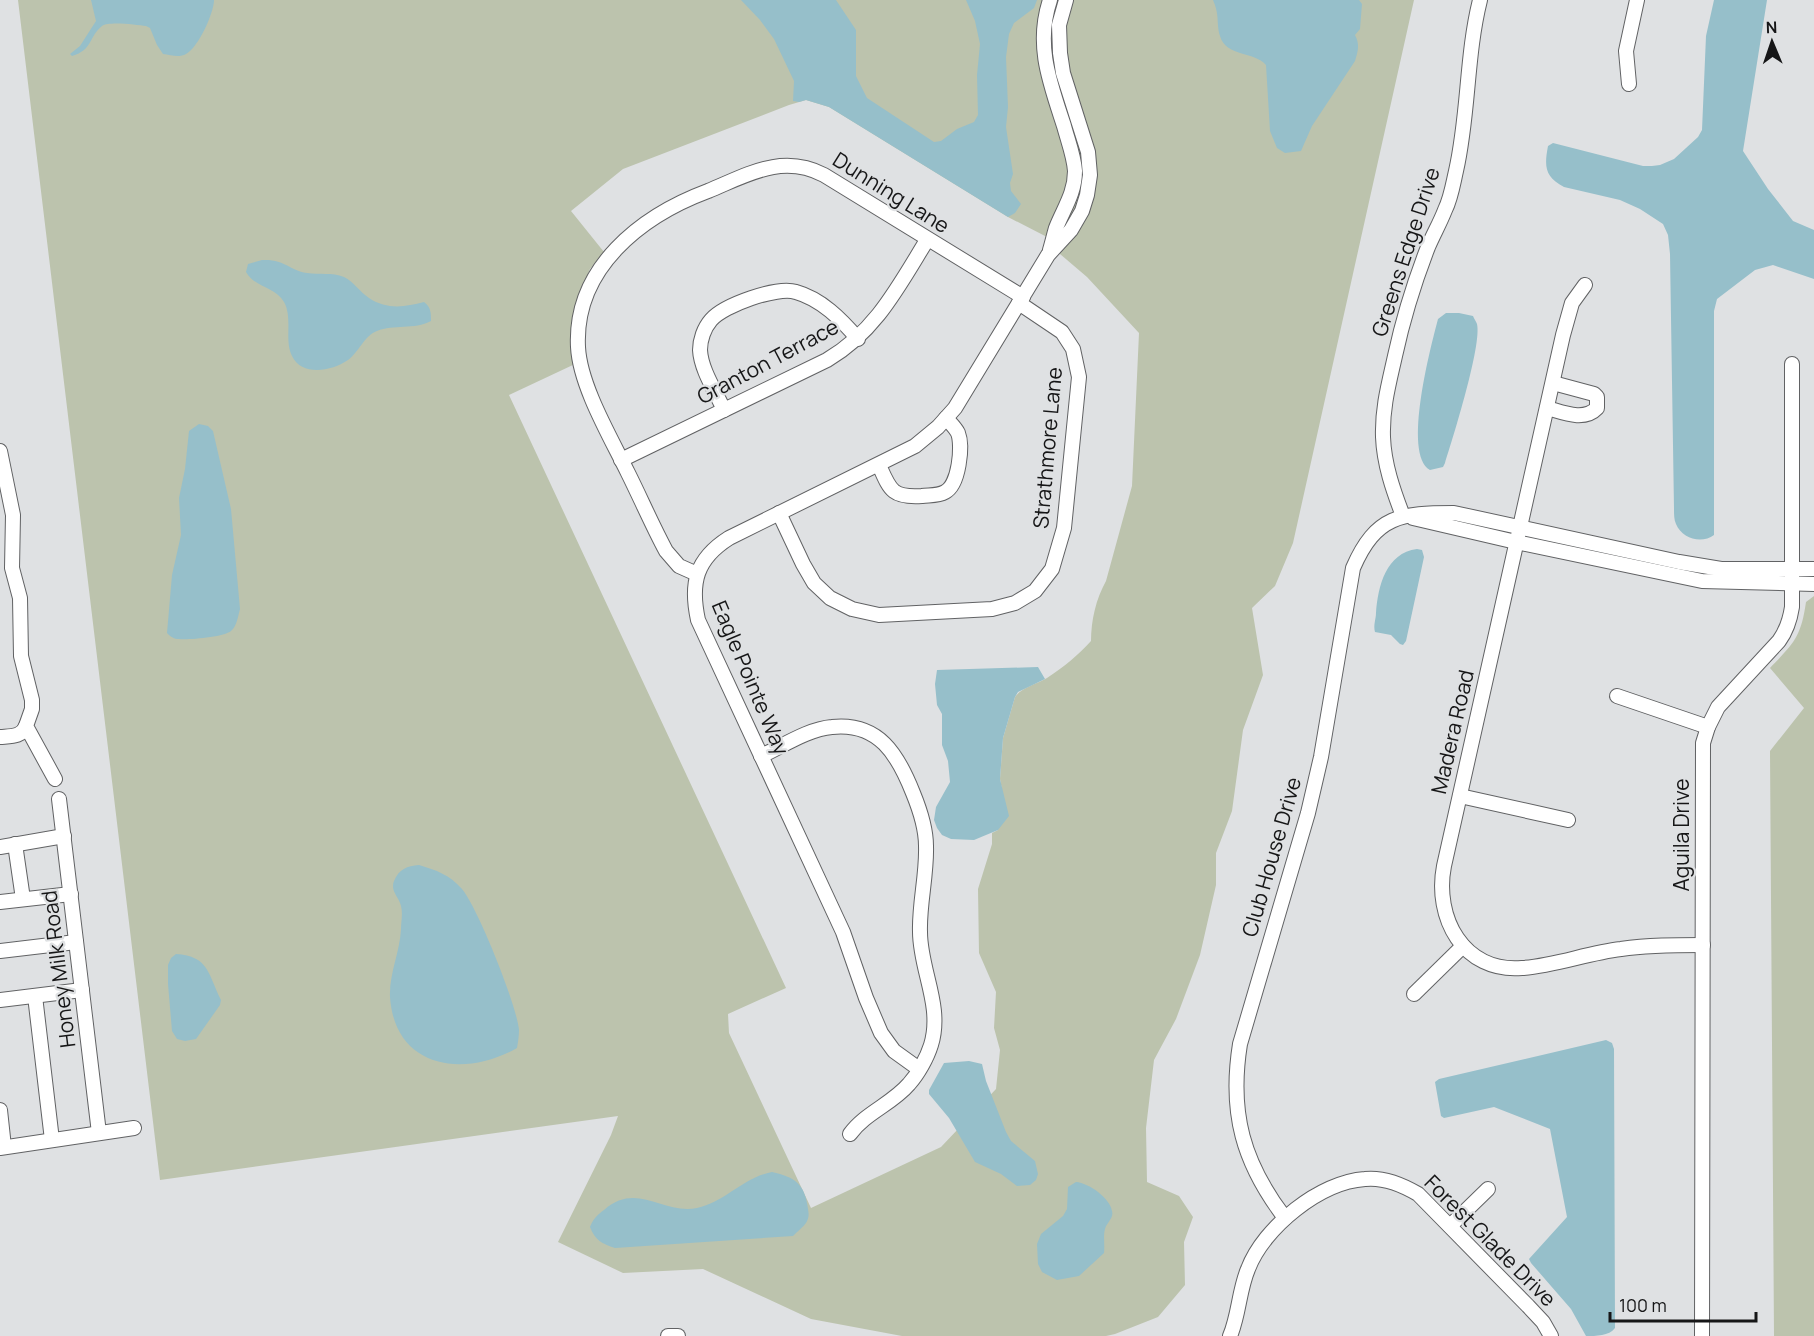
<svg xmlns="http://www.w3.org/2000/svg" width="1814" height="1336" font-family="Manrope,sans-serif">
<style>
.green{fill:#bcc3ad;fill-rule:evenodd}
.water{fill:#96bfca}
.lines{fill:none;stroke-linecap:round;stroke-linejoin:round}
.minor-casing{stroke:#616264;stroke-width:16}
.minor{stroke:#fff;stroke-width:14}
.labels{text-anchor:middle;stroke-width:4.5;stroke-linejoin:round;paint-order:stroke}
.street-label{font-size:21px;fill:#161617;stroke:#dfe1e3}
</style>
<rect width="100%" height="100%" fill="#dfe1e3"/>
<g class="green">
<path d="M18 0H1414L1293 543 1275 586 1252 608 1263 675 1243 730 1232 811 1216 853V885L1200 955 1176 1019 1154 1060 1146 1128 1147 1182 1179 1196 1193 1217 1184 1242 1185 1285 1158 1317 1115 1334 1106 1336H902L811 1319 703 1269 623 1273 558 1242 611 1135 618 1116 160 1180ZM806 100 829 107 1008 217 1047 237 1060 254 1087 277 1139 333 1132 486 1106 581C1096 599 1091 620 1091 641 1078 655 1064 667 1047 678 1037 684 1022 687 1015 697L1003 738 1000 779 1002 790 998 830 992 833V844L978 889 979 953 996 992 994 1028 1000 1050 996 1089 941 1147 811 1208 729 1033 728 1014 786 988 509 395 575 364 582 289 590 269 604 252 571 211 623 169 789 105Z"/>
<path d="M1814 596V1336H1774L1770 751 1804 708 1770 668C1794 643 1801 637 1806 602Z"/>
</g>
<g class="water">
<path d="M91 0H214C214 13 198 48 186 54 179 58 171 55 163 54L157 45 150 28 146 26C137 25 109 21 102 26 89 36 93 50 72 56L70 54 80 46 96 21Z"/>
<polygon points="741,0 836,0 856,30 856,76 867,98 934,142 941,141 957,129 974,122 978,115 977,75 980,44 975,21 966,0 1037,0 1034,8 1014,23 1009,34 1006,57 1008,107 1006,127 1013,174 1010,183 1011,191 1021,204 1015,213 1008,217 829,107 806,100 799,102 793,101 794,81 774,39 760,20"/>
<path d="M1213 0H1359L1362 4 1360 29 1355 35C1360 44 1358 51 1355 61L1312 126 1301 151 1285 153 1277 148 1270 131 1266 65C1254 51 1226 57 1220 36 1216 23 1220 16 1213 0Z"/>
<path d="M1714 0H1767L1743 151 1768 189 1793 221 1814 230V279L1773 265 1755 270 1717 299 1714 311V535C1702 544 1682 539 1676 524 1674 520 1674 514 1674 509L1670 254 1668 235 1663 224 1640 209 1620 200 1564 187C1545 177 1544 167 1548 146L1553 143 1643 166H1652L1660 165 1674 159 1698 137 1702 130 1706 36Z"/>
<path d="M262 260C286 259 288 270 307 273 319 275 332 272 344 277 354 282 360 292 369 298 387 310 405 307 424 302 431 307 431 313 431 321 414 330 394 324 377 331 364 336 359 352 348 360 332 371 302 377 292 356 284 340 293 318 284 302 275 287 254 287 246 272L248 264Z"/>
<path d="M1446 313H1459L1473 316C1474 319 1476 321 1477 324 1482 345 1453 438 1445 463L1443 467 1430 470C1402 454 1431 346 1438 319Z"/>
<path d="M199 424 208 426 213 431 231 509 240 609C238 616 237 626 231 631 224 637 189 640 179 639 174 639 171 637 167 633L172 575 181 535 179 498 185 469 189 431Z"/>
<path d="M1417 549 1422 550 1424 557 1406 641 1403 645 1400 644 1391 635 1375 632C1373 625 1376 619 1376 613 1378 586 1386 553 1417 549Z"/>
<polygon points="1038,667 1045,679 1018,692 1015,697 1003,738 1000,779 1009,816 998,830 974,840 951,839 942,835 937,828 934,820 936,807 950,782 948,761 942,745 942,714 937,705 935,684 937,670"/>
<path d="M419 865C436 870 450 875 462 889 478 908 517 1006 519 1030 519 1036 518 1042 517 1048 464 1078 395 1069 390 997 389 974 400 952 401 929 401 922 403 913 401 906 399 897 390 891 394 881 399 869 407 866 419 865Z"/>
<path d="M176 954C209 956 208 974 221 1000L220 1005 196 1039 185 1041 177 1039 172 1031 168 984V965L171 958Z"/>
<path d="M1606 1040 1612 1043 1614 1049 1615 1328C1609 1336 1596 1336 1586 1336L1571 1309 1531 1263 1529 1259 1567 1217 1550 1129 1494 1107 1444 1118 1441 1116 1435 1082 1439 1079Z"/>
<polygon points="969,1061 982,1064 986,1081 1006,1132 1011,1141 1035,1161 1038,1174 1036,1180 1030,1185 1017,1186 1001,1174 975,1162 949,1118 929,1094 929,1090 944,1063"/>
<path d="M772 1172C795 1177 805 1184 808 1209 809 1214 809 1218 806 1223 803 1227 797 1232 793 1236L615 1248C602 1244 595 1240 590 1227 593 1219 597 1215 604 1210 637 1181 663 1215 697 1208 725 1202 744 1177 772 1172Z"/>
<path d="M1076 1182C1089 1183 1110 1198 1112 1211 1114 1218 1107 1222 1105 1229 1103 1236 1105 1245 1104 1253L1079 1276 1057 1280 1042 1272 1038 1264 1037 1244 1041 1234 1063 1216 1067 1209 1068 1187Z"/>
</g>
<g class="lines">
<defs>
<g id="minor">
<polyline points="1629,84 1626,51 1637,0"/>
<path d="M1050 250C1052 243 1054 235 1056 228 1064 208 1075 193 1075 171 1074 156 1068 141 1064 126 1050 83 1035 45 1050 0"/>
<path d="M1585 285 1572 303 1563 335 1444 866C1434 917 1463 973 1522 968 1555 966 1587 953 1621 949 1648 945 1675 945 1703 945"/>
<path d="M1547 408C1562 412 1584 422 1597 408V397L1594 394 1553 383"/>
<path d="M724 410C716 392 701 370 700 350 700 340 704 328 711 320 724 305 777 286 796 292 821 299 841 319 858 339"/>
<polyline points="0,451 13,515 12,568 20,598 21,656 32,700 32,709 26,726 55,779"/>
<path d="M621 460 827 360C876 331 898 287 927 240"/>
<path d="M879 465C890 490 892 498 922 496 929 495 938 496 945 492 959 485 963 446 958 433 955 427 950 423 946 418"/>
<polyline points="779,513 803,564 814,583 830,598 852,609 879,615 992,609 1015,603 1035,591 1052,569 1064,528 1079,377 1073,349 1062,332 1019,303"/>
<path d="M1403 516C1393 490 1384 464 1383 437 1382 408 1389 383 1395 356 1403 319 1414 283 1428 247 1433 235 1440 223 1445 210 1451 198 1453 184 1456 171 1469 114 1466 56 1480 0"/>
<polyline points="1413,518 1516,542 1702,581 1814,584"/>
<path d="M697 574 679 566 666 551C652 525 641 499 628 473 611 438 580 386 578 347 574 268 641 216 708 191 747 175 782 153 824 175L1023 297"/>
<polyline points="1617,696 1708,727"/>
<path d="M0 737C11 736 22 737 26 726"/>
<path d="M761 756C783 746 808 729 832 727 879 722 898 755 913 793 920 810 926 828 926 846 927 875 919 904 920 932 920 970 943 1006 931 1045 927 1058 918 1074 909 1084 892 1104 865 1113 850 1134"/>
<polyline points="1460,796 1568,820"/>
<polyline points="59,799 99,1133"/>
<polyline points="15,844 23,899"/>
<polyline points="0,847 64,836"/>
<polyline points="0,902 71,894"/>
<polyline points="0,951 76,942"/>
<polyline points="1414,994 1463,946"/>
<polyline points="35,996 52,1140"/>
<polyline points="0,1000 82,990"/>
<path d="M919 1069 894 1051 881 1033 866 998 843 932 698 620C690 583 696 559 729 538L915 446 938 427 955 408 1048 255 1071 230 1082 211 1087 195 1090 175 1088 152 1063 73 1060 53 1059 25 1066 0"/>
<polyline points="0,1110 4,1147"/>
<polyline points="0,1148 134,1128"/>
<path d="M1285 1218C1243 1163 1229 1113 1240 1044L1308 813 1321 757 1353 568C1376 515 1401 513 1454 513L1679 562 1721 569H1814"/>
<polyline points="1450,1226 1488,1189"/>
<polyline points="668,1336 678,1336"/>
<path d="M1230 1336C1239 1315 1239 1290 1248 1269 1264 1227 1320 1182 1365 1179 1384 1177 1401 1184 1418 1194L1528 1306 1543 1322 1551 1336"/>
<path d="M1702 1336 1703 743 1708 727 1718 707 1779 641C1787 630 1790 620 1792 607V364"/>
</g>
</defs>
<use href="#minor" class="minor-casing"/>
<use href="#minor" class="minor"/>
</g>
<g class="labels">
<g class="street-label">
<text transform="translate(891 193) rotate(32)" y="7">Dunning Lane</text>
<text transform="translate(1406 252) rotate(-72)" y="7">Greens Edge Drive</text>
<text transform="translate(768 362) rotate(-28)" y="7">Granton Terrace</text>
<text transform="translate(1048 448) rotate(-85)" y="7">Strathmore Lane</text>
<text transform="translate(750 678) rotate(67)" y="7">Eagle Pointe Way</text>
<text transform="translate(1453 732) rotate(-77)" y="7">Madera Road</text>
<text transform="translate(1682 835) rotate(-90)" y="7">Aguila Drive</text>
<text transform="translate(1272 857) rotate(-74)" y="7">Club House Drive</text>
<text transform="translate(59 969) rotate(-97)" y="7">Honey Milk Road</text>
<text transform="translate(1490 1241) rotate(45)" y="7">Forest Glade Drive</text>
</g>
</g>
<g transform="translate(1772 42) rotate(358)" stroke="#dfe1e3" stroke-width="4.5" paint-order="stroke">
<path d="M0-4.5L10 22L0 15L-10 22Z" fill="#161617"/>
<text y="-9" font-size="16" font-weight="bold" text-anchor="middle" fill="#161617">N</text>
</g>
<path d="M1610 1312v9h146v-9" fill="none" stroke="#161617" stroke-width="3"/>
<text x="1619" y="1312" font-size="18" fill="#161617" stroke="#dfe1e3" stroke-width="4.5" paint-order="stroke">100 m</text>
</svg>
